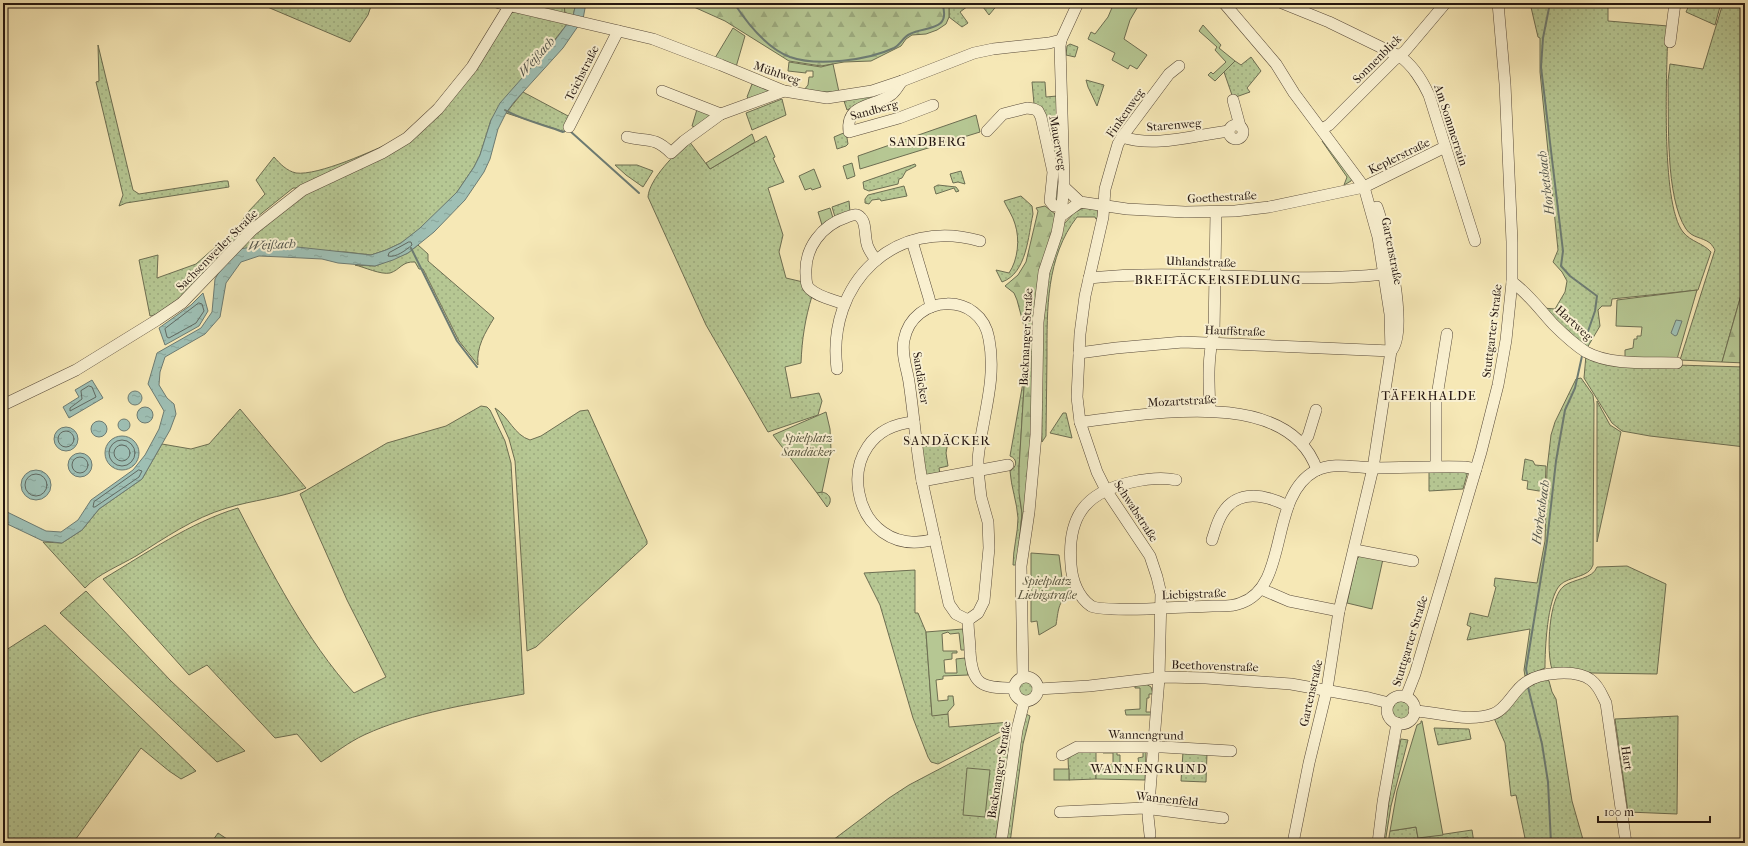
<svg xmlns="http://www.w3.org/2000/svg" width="1748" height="846" font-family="'IM FELL French Canon',serif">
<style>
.grass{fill:url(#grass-dots);stroke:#6d6e52}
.forest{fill:url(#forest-firs);stroke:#6d6e52}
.green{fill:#b6c793;stroke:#6d6e52}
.water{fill:url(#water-ripples);stroke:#6d7b72}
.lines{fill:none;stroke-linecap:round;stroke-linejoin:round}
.shore{stroke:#616a62;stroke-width:1}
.stream{stroke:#6d7b72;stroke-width:2}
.minor-casing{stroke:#584a3a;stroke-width:12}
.minor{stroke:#f9f0d0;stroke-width:11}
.labels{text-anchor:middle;stroke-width:4;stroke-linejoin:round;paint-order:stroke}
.street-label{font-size:12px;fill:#241610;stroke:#f9f0d0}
.park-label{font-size:12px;font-style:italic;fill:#57543e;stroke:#f9f0d0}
.water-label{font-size:13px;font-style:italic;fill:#4f5149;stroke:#f9f0d0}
.neighbourhood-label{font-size:13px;letter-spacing:1px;fill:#241610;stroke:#f9f0d0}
</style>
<defs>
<pattern id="grass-dots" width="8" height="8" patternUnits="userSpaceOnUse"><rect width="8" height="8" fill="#b6c793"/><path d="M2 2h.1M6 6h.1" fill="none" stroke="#9caa7e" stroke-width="1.8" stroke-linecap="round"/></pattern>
<pattern id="forest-firs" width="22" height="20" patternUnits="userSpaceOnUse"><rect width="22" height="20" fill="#b6c793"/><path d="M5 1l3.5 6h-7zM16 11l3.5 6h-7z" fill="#9caa7e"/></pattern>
<pattern id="water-ripples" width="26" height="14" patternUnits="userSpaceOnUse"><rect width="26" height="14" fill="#9ebfb4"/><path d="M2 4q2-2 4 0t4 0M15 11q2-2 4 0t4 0" fill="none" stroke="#88a39a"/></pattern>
</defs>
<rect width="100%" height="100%" fill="#f6e8b6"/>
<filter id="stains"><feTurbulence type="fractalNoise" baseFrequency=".005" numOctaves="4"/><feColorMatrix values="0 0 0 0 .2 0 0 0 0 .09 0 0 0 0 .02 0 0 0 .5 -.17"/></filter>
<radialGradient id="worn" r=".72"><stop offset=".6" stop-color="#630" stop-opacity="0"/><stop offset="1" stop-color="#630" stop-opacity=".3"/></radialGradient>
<g class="grass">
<polygon points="258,3 372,3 368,15 350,42"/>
<polygon points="518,3 564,3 565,14"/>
<polygon points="947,3 972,3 960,12 968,23 962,27 949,17 949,8"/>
<polygon points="980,3 999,3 989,15"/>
<path d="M1530 3H1588L1591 5C1596 1 1603 3 1608 4V21L1668 26C1667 67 1660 203 1683 232 1691 242 1703 243 1711 252L1698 290 1612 299 1611 306H1602L1598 310 1600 326 1587 348 1543 308 1555 309 1565 292 1567 281 1562 272 1553 262 1558 250 1540 72V38L1538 37Z"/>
<polygon points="1690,3 1721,3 1715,25 1686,12"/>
<path d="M1723 3H1745V281L1722 362 1680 360 1715 250C1714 248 1712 245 1710 243 1702 237 1692 238 1686 229 1665 197 1669 120 1668 81L1670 64 1703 69Z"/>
<polygon points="516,11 568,23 491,120 480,155 474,167 457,192 421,228 401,243 386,250 371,255 346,252 239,249 263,227 303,195 400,147 511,13"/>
<polygon points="1070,44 1078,47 1075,57 1066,55 1067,46"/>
<polygon points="98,45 133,190 139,194 224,181 228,181 229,187 126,203 119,206 123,195 96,82 99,81"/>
<polygon points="1251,57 1261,71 1247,88 1250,92 1233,98 1224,72 1235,61 1241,65"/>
<polygon points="1086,80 1104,85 1097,106 1088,87"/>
<polygon points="1032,82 1045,82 1046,97 1057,96 1059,178 1057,202 1055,203 1055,171 1034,104"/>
<polygon points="889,90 847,110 844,101"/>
<polygon points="523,92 570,117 565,132 506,113"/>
<polygon points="782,99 786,115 752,130 746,113"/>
<polygon points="846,132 848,144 846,146 837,149 834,137"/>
<path d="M766 136 775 157 773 158 784 182 768 188 783 235 779 252 786 278 803 282 812 296C805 319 802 339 801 363L785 367 791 398 819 393 822 401 818 415 768 432 706 325 648 197C649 179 676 153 689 141L710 169Z"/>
<path d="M396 140 302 188H293L257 217 251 229 201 279 174 303 156 315 150 316 139 260 158 255 157 278 196 264 237 228 248 212 265 194 256 180 274 157C280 164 287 171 296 173 318 176 375 150 396 140Z"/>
<polygon points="1324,140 1352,178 1351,181 1344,185 1347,177 1322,141"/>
<polygon points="915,164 916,166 906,171 902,178 899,179 898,184 869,191 864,189 863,182"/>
<polygon points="615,165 637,165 653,171 643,187 626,175"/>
<polygon points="961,171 965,184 958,182 953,183 950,174"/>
<polygon points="938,185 956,187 959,191 956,192 954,188 936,194 934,187"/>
<polygon points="904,186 907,196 881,201 880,199 872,200 869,204 865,203 865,199 868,195"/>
<path d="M1021 196 1032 206 1033 214C1028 236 1027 273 1002 282L996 270 1009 273C1018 260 1020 239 1015 224 1013 216 1007 208 1004 201Z"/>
<polygon points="849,201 850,212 835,217 832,207"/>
<path d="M1083 208 1098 209V218L1096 219 1095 217H1077C1046 257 1047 310 1047 356 1047 383 1046 409 1046 436L1042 442 1041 351 1047 273 1064 224 1074 213Z"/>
<path d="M418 245 428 254V261L494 318C485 333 476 347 478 365L459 341 423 269H419L415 262C402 261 400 270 390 273 381 275 364 267 355 265L375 266 408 253Z"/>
<polygon points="1586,355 1676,365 1745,367 1745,447 1650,436 1622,431 1612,423 1584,378"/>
<path d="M1025 371 1019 468 1020 500 1022 513 1017 565H1013C1013 549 1018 533 1018 518 1017 502 1011 487 1010 471 1017 467 1018 459 1010 456Z"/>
<path d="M1581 378 1593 395 1594 404 1593 565C1589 578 1569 576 1560 585 1547 599 1545 649 1545 668L1525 676 1524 670 1530 629 1467 640 1471 627 1467 625 1470 613 1488 617 1496 587 1494 586 1495 578 1537 583 1545 541 1547 469 1551 435 1555 422 1576 379Z"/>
<polygon points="1597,401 1610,425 1621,432 1597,542"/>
<path d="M481 406 487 407 490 410 505 441 511 463 524 694C471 704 414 712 364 735 349 742 335 753 321 762L297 734 275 738 207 665 189 675 103 579C147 553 189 523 238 508 271 571 306 640 354 693L386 677 347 600 300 494 387 443 446 426Z"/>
<path d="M495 408C509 417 514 435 530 440L541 436 580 411 588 410 647 541V544L536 647 527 651 515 461 509 439Z"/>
<path d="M240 409 306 488C280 498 253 500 227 508 193 518 165 538 136 556 119 566 98 574 85 588L43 542 62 543 82 530 99 509 142 479 162 444 191 449 209 444Z"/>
<polygon points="1063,413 1066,413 1072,438 1050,433"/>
<polygon points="948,442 946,453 948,466 939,468 940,474 926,475 920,447"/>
<polygon points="1525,459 1533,461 1535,465 1546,466 1545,492 1527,489 1528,481 1522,480"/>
<polygon points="1429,469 1468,471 1463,489 1429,491"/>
<path d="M820 492C829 492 834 500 827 507L817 493Z"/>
<path d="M1627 566 1666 584 1657 674 1592 673 1552 669C1546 652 1549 597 1564 586 1573 579 1593 579 1597 567Z"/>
<polygon points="915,570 915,613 918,613 926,632 932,715 948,714 949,727 1011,722 1007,728 1000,732 938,764 931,762 928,757 913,718 880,605 864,573"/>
<polygon points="86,591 170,680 245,751 217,762 60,613"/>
<polygon points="45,625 196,771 181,779 169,771 141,748 73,843 3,843 3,652"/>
<polygon points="1546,679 1549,681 1552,692 1556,699 1572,801 1584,843 1526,843 1516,795 1511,796 1505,743 1494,718 1526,687"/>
<circle cx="1026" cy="689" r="8"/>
<circle cx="1401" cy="710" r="9"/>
<polygon points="1026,714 1030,716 1023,744 1010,843 1003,843 1018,745"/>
<polygon points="1678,716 1677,814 1628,812 1615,719"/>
<polygon points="1434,728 1469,729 1471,739 1438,745"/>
<polygon points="1006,734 1011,736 995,843 829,843 889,798 909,785"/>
<polygon points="1401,739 1408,740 1391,806 1385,843 1383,843 1391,787"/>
<polygon points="1096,749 1096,779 1069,780 1068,758 1075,750"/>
<polygon points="1183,752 1207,753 1206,782 1181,781"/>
<polygon points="1416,827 1418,838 1472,830 1474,843 1469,843 1468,837 1443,841 1388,843 1390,831"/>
<polygon points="218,833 233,843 211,843"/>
</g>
<g class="forest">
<polygon points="564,3 576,3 573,16 565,14"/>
<polygon points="685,3 947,3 949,8 949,17 946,24 937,30 926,34 912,35 906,39 901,46 871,61 844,62 821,66 789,61 725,21"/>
<polygon points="1045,206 1055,214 1053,231 1040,274 1032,446 1021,538 1020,537 1022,513 1019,493 1019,468 1025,371 1025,330 1017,300 1014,293 1005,286 1018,275 1026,262 1038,211 1036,208"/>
<polygon points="1745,281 1745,363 1722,362"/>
</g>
<g class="green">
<polygon points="1114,3 1140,3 1130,20 1124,39 1147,55 1137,69 1130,65 1128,69 1112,60 1115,53 1088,39 1091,32 1095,34 1108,17"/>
<polygon points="1203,25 1221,45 1219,48 1235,61 1215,81 1208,75 1211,72 1213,74 1226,62 1215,50 1217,47 1199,31"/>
<polygon points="733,28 745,36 736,67 715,58"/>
<polygon points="789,62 821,67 833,64 839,92 821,92 804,90 808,85 809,77 813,77 813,71 806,71 806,73 788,71"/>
<polygon points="752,84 768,90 769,91 750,100 747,97"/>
<polygon points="698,106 713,113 695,127 692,126"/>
<polygon points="976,115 980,132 860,169 858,156"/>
<polygon points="752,134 755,142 710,169 706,163"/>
<polygon points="852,163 855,176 847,179 843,166"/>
<polygon points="814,169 821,187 812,190 811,188 805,190 799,176"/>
<polygon points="830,208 833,218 822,225 818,212"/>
<polygon points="1697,290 1677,359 1625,359 1625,350 1633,348 1634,339 1637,339 1637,336 1641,336 1642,327 1616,326 1617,300"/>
<polygon points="826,412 830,429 831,450 822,492 817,493 773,435"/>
<path d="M1031 553 1059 555 1062 578H1068L1072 590C1058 603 1059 606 1056 625L1039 635 1037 621 1031 622Z"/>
<polygon points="1362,554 1383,559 1372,609 1347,603 1357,559"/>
<polygon points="963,629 965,650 961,650 959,633 950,634 948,632 942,634 943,651 957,651 957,653 952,653 952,659 944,660 945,673 957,673 956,659 965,658 968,675 943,676 943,679 936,680 938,701 948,700 948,696 953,696 954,705 948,712 948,714 932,716 926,632"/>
<polygon points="1146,684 1151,687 1153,694 1149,694 1149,698 1147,698 1146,712 1151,712 1151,715 1126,715 1125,710 1140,709 1140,688 1135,688 1135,686"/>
<polygon points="1421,721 1422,721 1443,835 1418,838 1416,827 1390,831 1397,791 1417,725 1421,723"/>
<polygon points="1102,750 1117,750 1117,755 1120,755 1120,766 1127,767 1128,770 1137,770 1137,766 1139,765 1138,758 1143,757 1143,751 1146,753 1145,780 1096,779 1096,770 1110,768 1110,765 1113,763 1113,753 1103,753"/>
<polygon points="967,768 990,770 985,817 963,815"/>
<rect x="1054" y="769" width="15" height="11"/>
</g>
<g class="water">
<polygon points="576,3 586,3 583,19 563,48 514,102 506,113 498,129 490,159 484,172 465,200 434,232 408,253 393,260 375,266 338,263 322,259 282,257 259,256 241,262 226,283 220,317 205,334 165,357 160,372 159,385 167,398 174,404 176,414 170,430 142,479 99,509 82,530 62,543 43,541 3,522 3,510 46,531 61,532 78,520 91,500 133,470 145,455 159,429 164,411 148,384 157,353 201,328 212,312 215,279 222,267 239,249 259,246 288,246 371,255 386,250 401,243 420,228 457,192 474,167 480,155 491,120 500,103 553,43 573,16"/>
<polygon points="203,293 208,311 199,326 165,345 159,328 191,305"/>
<polygon points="1676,320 1682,321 1677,335 1675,336 1671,333"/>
<polygon points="92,380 103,398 69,418 63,407 79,397 75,390"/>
<circle cx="135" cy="398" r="7"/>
<circle cx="145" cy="415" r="8"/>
<circle cx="124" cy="425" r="6"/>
<circle cx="99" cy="429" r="8"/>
<circle cx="66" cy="439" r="12"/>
<circle cx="122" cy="453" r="17"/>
<circle cx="80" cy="465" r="12"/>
<circle cx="36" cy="485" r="15"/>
</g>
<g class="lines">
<g class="shore">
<path d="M409 242H411L412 245C406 250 396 258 388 256L389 253Z"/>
<polygon points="199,303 202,304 204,311 196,323 169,338 167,337 165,329"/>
<polygon points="89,386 92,387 96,397 70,411 70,408 82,399 81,391"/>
<circle cx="66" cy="439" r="8"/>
<circle cx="122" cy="453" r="13"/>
<circle cx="122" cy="453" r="8"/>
<circle cx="80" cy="465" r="8"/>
<polygon points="139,470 142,471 139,477 95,507 93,507 94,502"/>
<circle cx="36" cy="485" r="11"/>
</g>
<g class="stream">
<path d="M734 3C747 23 767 48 790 57 818 67 868 60 894 48 900 45 903 37 910 34 925 26 952 32 942 3"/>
<polyline points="1550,3 1543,38 1541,67 1563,251 1561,266 1570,276 1597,296 1595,311 1584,343"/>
<path d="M505 110C521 120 545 125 563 132L566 130"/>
<polyline points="570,131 639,193"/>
<polyline points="411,248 457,341 477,367"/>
<polyline points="1527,674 1526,669 1547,541 1556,461 1565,410 1575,388 1582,356"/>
<polyline points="1528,687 1542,744 1548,782 1551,843"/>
</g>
<defs>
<g id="minor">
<polyline points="499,3 653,39 721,65 784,91 827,98 872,91 902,81 974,53 993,49 1049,43 1061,40"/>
<polyline points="1224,3 1276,64 1294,93 1364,187 1378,237 1390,314 1391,351 1373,468 1339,611 1327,689 1309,763 1293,843"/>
<path d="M1282 3 1329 22 1399 56C1412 64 1423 82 1429 95L1475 241"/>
<polyline points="1670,42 1675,3"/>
<path d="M902 81C899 85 896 91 892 94 876 107 845 102 849 132L899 118 933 105"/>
<polyline points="662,91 721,114"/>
<polyline points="1233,100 1240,126"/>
<circle cx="1236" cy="132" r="7"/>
<polyline points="569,127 618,31"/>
<polyline points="1322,129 1329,125 1393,61 1405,51 1443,6 1444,3"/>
<polyline points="987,131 1003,114 1027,108 1034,109 1038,111 1041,117 1053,172 1050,201 1054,206 1062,206"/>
<path d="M627 137C647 142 654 136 671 153L684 141 721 114 784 91"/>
<path d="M1122 137C1156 148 1194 135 1229 131"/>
<polyline points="1064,187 1080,202 1127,209 1185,212 1235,211 1269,207 1364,187 1445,147"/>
<polyline points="1061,216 1080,202"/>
<polyline points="912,241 929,298 931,307"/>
<path d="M1089 278C1187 268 1286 285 1384 274"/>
<path d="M1512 282C1528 293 1540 310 1553 324 1562 333 1575 345 1586 352 1612 366 1648 362 1677 363"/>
<path d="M844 304C834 300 818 297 810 289 806 286 806 280 806 275 804 248 822 225 847 217 852 215 857 213 861 218 867 224 864 239 868 247 870 252 873 256 876 260"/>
<path d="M1079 353 1116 348 1183 342 1391 351C1410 332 1386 232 1377 207"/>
<path d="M837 369C826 283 895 216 980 241"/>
<polyline points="3,405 76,370 157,320 182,303 252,230 303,190 382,153 407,138 438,109 472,67 510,5"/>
<path d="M1210 411C1209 385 1207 358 1214 333L1216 212"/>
<path d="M914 422C825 429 849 564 935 539"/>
<path d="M1080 422C1146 415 1288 385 1317 470"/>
<polyline points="1302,444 1308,436 1316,410"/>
<path d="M1008 465 922 481 949 604 956 614 968 620C968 631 970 641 970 651 972 685 981 688 1013 688"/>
<polyline points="1436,466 1436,402 1447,334"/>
<path d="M1176 480C1162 477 1146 479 1132 482 1085 492 1067 517 1071 565 1072 580 1078 597 1091 606 1099 611 1152 609 1165 608 1180 607 1196 607 1212 606 1222 606 1232 607 1241 603 1290 586 1268 497 1315 471 1334 461 1355 468 1375 468 1405 468 1435 466 1465 467L1476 469"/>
<path d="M922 481C916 448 914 415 909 382 907 369 901 354 904 340 913 293 981 291 989 339 997 381 982 417 978 459V470L981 497 988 522 989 548 984 601 978 613 968 620"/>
<path d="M1212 540C1215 531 1217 522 1222 514 1237 488 1266 495 1288 506"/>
<polyline points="1355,550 1413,561"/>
<polyline points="1261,589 1289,601 1339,611"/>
<circle cx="1026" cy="689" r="12"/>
<polyline points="1023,677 1021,566 1029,512 1036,435 1038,322 1044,272 1057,233 1062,206 1064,182 1060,46 1061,40 1078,3"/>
<polyline points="1038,689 1089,686 1166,677 1206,678 1291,684 1369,698 1389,703"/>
<circle cx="1401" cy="710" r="14"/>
<polyline points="1406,697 1415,674 1481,452 1498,385 1506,340 1512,282 1512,242 1505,84 1498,3"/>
<path d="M1414 711C1441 712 1466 723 1493 714 1507 709 1513 691 1525 683 1539 672 1576 669 1591 680 1599 686 1602 695 1606 703L1626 843"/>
<polyline points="1062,755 1077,747 1163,747 1231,751"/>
<polyline points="1060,812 1144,808 1223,818"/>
<polyline points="1150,835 1148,816 1159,678 1161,594 1157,577 1150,556 1106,490 1097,472 1080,422 1077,397 1080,334 1085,296 1103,217 1105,189 1113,161 1118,144 1122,137 1169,74 1179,66"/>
<polyline points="1001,843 1017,730 1024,702"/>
<polyline points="1378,843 1383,802 1397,723"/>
</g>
</defs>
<use href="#minor" class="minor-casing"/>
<use href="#minor" class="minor"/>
</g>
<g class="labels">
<g class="street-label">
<text transform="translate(1377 59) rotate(-45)" y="4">Sonnenblick</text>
<text transform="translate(582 73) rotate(-63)" y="4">Teichstraße</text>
<text transform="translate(777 73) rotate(19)" y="4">Mühlweg</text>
<text transform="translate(874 110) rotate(-15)" y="4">Sandberg</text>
<text transform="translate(1125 113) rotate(-55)" y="4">Finkenweg</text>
<text transform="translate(1174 125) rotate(-5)" y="4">Starenweg</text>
<text transform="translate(1451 125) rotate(72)" y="4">Am Sommerrain</text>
<text transform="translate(1058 143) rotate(80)" y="4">Mauerweg</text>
<text transform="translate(1399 156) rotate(-26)" y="4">Keplerstraße</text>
<text transform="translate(1222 197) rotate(-3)" y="4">Goethestraße</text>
<text transform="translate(217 250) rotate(-45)" y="4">Sachsenweiler Straße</text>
<text transform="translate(1392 251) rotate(79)" y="4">Gartenstraße</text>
<text transform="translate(1201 262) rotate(2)" y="4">Uhlandstraße</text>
<text transform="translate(1574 323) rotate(42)" y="4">Hartweg</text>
<text transform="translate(1235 331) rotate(2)" y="4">Hauffstraße</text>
<text transform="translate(1492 331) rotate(-83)" y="4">Stuttgarter Straße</text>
<text transform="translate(1026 337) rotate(-87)" y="4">Backnanger Straße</text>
<text transform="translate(921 378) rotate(81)" y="4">Sandäcker</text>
<text transform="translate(1182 401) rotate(-3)" y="4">Mozartstraße</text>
<text transform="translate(1136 511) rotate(57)" y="4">Schwabstraße</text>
<text transform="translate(1194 594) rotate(-2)" y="4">Liebigstraße</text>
<text transform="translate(1410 641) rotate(-73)" y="4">Stuttgarter Straße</text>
<text transform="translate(1215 666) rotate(2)" y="4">Beethovenstraße</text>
<text transform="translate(1311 693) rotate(-77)" y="4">Gartenstraße</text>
<text transform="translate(1146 735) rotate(1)" y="4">Wannengrund</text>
<text transform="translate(1627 758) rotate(82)" y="4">Hart</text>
<text transform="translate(999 770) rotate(-81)" y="4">Backnanger Straße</text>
<text transform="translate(1167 799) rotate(6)" y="4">Wannenfeld</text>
</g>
<g class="park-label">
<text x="808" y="442">Spielplatz<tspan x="808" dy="14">Sandäcker</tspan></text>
<text x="1047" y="585">Spielplatz<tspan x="1047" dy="14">Liebigstraße</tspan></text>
</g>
<g class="water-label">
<text transform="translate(536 56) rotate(-48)" y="5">Weißach</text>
<text transform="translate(1545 183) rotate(-97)" y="5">Horbetsbach</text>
<text transform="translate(272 244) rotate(-3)" y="5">Weißach</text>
<text transform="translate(1540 512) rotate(-82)" y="5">Horbetsbach</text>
</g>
<g class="neighbourhood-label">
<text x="928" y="146">SANDBERG</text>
<text x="1218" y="284">BREITÄCKERSIEDLUNG</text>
<text x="1429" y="400">TÄFERHALDE</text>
<text x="947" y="445">SANDÄCKER</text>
<text x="1149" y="773">WANNENGRUND</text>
</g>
</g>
<rect width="1748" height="846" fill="none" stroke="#f6e8b6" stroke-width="16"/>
<rect x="4" y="4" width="1740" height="838" fill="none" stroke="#241610" stroke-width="2"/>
<rect x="8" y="8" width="1732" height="830" fill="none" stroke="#241610"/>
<path d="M1598 816v6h112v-6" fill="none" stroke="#241610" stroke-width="2"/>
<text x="1604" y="816" font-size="12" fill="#241610" stroke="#f9f0d0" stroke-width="3" paint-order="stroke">100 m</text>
<rect width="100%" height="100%" filter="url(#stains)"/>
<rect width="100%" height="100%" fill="url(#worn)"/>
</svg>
